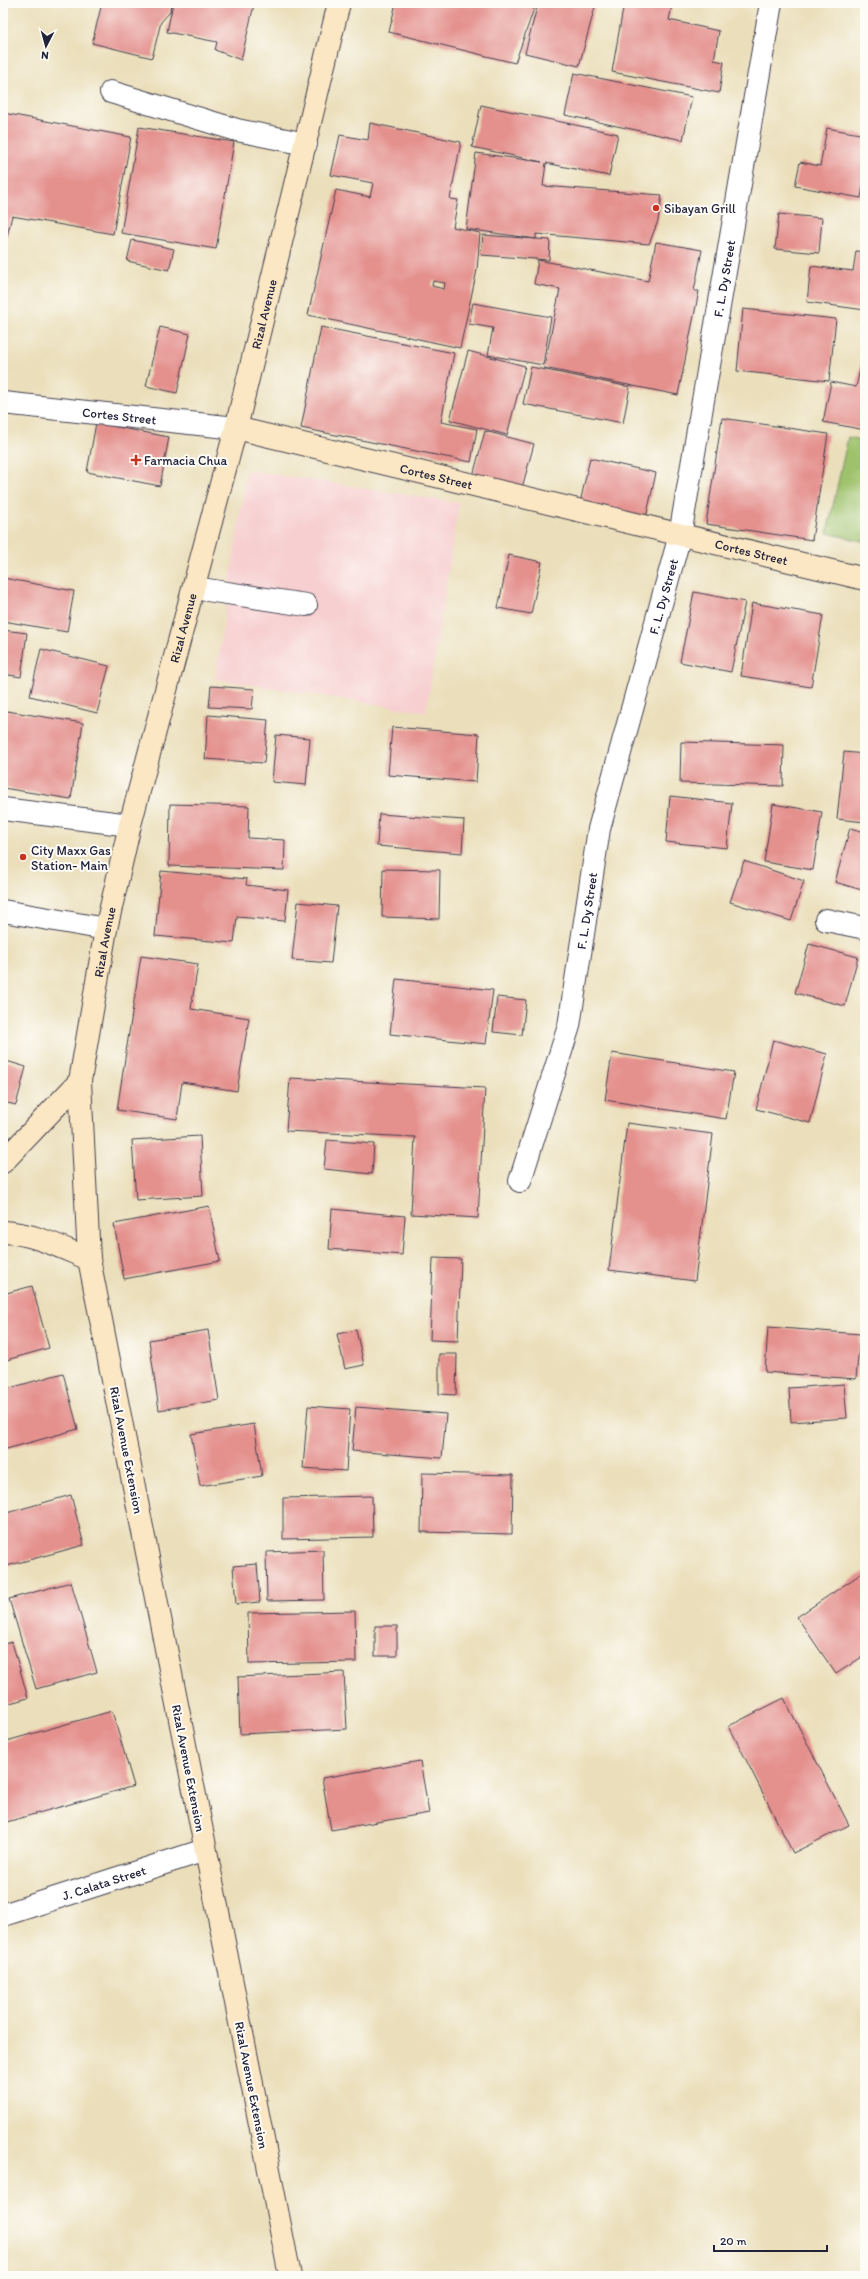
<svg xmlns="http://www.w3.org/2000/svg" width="868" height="2279" font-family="Itim,sans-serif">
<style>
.built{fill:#f7cfd0}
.green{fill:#9ec26c;stroke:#607254}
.building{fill:#e4908d;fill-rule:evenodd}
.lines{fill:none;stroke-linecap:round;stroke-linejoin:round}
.lane-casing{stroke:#403e4e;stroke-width:24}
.street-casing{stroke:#403e4e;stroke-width:24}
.secondary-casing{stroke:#403e4e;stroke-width:24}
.lane{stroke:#fff;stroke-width:22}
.street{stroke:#fff;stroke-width:22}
.secondary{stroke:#fbe7c3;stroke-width:22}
.poi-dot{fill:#c8321e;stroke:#fdfcf7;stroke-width:1.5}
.labels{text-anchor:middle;stroke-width:4;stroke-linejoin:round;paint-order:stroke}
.poi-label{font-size:13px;fill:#22223b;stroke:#fdfcf7;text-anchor:start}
.street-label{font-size:13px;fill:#22223b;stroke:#fdfcf7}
</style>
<rect width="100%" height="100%" fill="#fdfcf7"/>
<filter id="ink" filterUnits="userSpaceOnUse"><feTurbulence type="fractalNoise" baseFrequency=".025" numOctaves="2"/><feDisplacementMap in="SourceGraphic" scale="8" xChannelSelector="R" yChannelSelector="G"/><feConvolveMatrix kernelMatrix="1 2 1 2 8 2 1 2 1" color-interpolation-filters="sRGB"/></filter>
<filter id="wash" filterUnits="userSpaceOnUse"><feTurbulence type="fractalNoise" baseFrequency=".012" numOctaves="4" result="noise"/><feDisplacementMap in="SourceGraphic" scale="16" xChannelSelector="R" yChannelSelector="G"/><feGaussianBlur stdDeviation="0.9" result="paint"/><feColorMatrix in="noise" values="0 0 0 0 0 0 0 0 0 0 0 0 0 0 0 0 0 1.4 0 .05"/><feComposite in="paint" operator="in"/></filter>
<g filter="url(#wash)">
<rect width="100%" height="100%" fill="#ebdfbb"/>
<polygon class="built" points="247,470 459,503 426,712 215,679"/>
<polygon class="green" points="848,437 865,441 865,542 827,533"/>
<g id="blocks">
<g class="building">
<polygon points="102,3 171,3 170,12 161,22 152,58 92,43"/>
<polygon points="173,3 199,5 199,3 243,3 254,5 241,60 215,50 217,42 167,32"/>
<polygon points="396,3 536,3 515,63 389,32"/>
<polygon points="538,3 596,3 579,66 525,53"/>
<polygon points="624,3 657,3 672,6 669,20 719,31 714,60 724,62 719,93 612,72"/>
<polygon points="574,73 692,97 683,140 565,115"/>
<polygon points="481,105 618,134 609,176 546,163 543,186 662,195 658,221 649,244 536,234 536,239 466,229 476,153 542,162 472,147"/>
<polygon points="3,113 131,137 113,234 12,216 6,240 3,240"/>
<path d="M370 123 461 142 450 199 458 200 453 227 480 233 477 270 460 348 308 315 336 190 370 197 373 183 331 175 340 135 368 140ZM433 281 445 283 444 289 432 286Z"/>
<polygon points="139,127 234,142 216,249 121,233"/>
<polygon points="827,128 865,135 865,174 861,198 795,186 800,162 820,166"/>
<polygon points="779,214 822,218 819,253 775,249"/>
<polygon points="483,235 550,240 549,260 481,255"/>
<polygon points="132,240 174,249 169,270 127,261"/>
<polygon points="656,242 702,250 694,291 699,291 678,395 544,368 560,289 534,284 538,260 648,281"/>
<polygon points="856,251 865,252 865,310 807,302 811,266 853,271"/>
<polygon points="473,303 551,317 543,365 488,355 493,328 469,324"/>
<polygon points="743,309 836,319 829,381 737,371"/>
<polygon points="160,327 190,334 177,393 146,386"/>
<polygon points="321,327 454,353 441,422 477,429 471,462 301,428"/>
<polygon points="865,347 865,430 823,422 831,382 856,387"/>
<polygon points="468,351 525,366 507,435 450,420"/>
<polygon points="531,367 630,387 623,423 523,404"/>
<polygon points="722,418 828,434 812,540 706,524"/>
<polygon points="96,423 169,437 160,486 87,472"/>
<polygon points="485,431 534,444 522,488 473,476"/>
<polygon points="590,458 656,473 646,518 580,503"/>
<polygon points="509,555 542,562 531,614 498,608"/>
<polygon points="3,578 74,591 67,632 3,621"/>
<polygon points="694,592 745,602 731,672 680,662"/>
<polygon points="752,603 823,615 811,687 741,676"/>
<polygon points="3,630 27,633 21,677 3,674"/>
<polygon points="41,649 109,666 97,713 30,696"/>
<polygon points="211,686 254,689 252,709 209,707"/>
<polygon points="7,711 83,723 71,799 3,788 3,739"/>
<polygon points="208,715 268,720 264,763 205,759"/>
<polygon points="392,727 479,734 476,782 388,775"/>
<polygon points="276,735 310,738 306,785 272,782"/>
<polygon points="681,742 784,745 783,786 680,783"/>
<polygon points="844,752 865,754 865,822 837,819"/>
<polygon points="670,796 732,803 727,848 666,842"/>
<polygon points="170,804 249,806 248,838 285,840 284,870 169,866"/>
<polygon points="773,804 822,812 813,870 764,862"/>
<polygon points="379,814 464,820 462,853 377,846"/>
<polygon points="850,828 865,832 865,891 835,882"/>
<polygon points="744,861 804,881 791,921 730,902"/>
<polygon points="383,869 440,870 439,919 382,917"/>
<polygon points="161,871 247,879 246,885 288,890 285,921 237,917 234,943 155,936"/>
<polygon points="298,902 337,906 331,963 292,960"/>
<polygon points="809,944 858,957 845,1006 795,993"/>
<polygon points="141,956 198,964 191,1009 249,1018 237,1091 182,1082 177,1119 117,1110"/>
<polygon points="396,979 493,990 486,1044 390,1034"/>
<polygon points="497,997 526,1000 522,1035 493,1032"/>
<polygon points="773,1040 827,1054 810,1123 756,1109"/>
<polygon points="612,1053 734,1072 726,1119 605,1100"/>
<polygon points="3,1060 26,1067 16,1105 3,1102"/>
<polygon points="290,1078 485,1088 478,1218 411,1214 415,1137 286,1131"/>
<polygon points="627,1123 713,1134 695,1281 609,1270"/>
<polygon points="200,1136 203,1196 136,1200 132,1140"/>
<polygon points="327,1140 374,1144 372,1174 324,1169"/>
<polygon points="209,1206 220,1261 124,1279 114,1224"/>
<polygon points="332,1209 405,1216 402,1255 329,1249"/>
<polygon points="433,1258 461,1259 458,1341 430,1340"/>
<polygon points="32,1286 49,1348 3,1361 3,1294"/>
<polygon points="768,1327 860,1334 856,1379 765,1372"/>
<polygon points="208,1330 219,1400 159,1410 149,1340"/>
<polygon points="356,1330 364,1365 345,1369 337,1334"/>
<polygon points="439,1354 457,1354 456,1395 439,1394"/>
<polygon points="63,1373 78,1429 3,1450 3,1390"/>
<polygon points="844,1384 847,1418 791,1422 789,1388"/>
<polygon points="308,1406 350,1409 346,1471 303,1468"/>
<polygon points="356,1407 446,1414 442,1458 352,1451"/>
<polygon points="254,1424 262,1476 200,1486 191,1434"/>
<polygon points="422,1473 513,1475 512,1534 421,1532"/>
<polygon points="71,1495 84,1545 3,1567 3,1514"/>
<polygon points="372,1496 373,1537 283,1539 283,1498"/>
<polygon points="323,1550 324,1600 267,1601 266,1552"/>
<polygon points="257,1564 260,1602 236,1604 233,1566"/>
<polygon points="865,1571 865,1655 836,1674 797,1617"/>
<polygon points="71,1582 97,1672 36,1689 9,1599"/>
<polygon points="355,1611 356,1662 249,1664 248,1613"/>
<rect x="375" y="1626" width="22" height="30"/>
<polygon points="12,1642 28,1698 3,1705 3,1644"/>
<polygon points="344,1672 347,1729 240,1734 238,1677"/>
<polygon points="784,1698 849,1825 793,1853 729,1726"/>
<polygon points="112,1711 134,1786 3,1823 3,1742"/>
<polygon points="420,1761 429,1813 331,1830 322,1778"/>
</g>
</g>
</g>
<g filter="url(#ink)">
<use href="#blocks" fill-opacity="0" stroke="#403e4e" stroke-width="1"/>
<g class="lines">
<defs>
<g id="lane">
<polyline points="111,92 237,130 306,144"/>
<polyline points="194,588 306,605"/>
<polyline points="3,809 130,825"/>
<polyline points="3,911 106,929"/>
</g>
<g id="street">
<path id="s1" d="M3 403 236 428"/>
<polyline points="826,920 865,928"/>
<path id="s2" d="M520 1181 569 1026 599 829 680 535 771 3"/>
<path id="s3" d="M3 1915 205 1850"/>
</g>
<g id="secondary">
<path id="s4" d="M236 428 865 579"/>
<polyline points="3,1162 80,1081"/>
<path d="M3 1232C33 1233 62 1248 89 1259"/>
<path id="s5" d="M290 2276 89 1259 80 1081 106 929 130 825 236 428 339 3"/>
</g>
</defs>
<use href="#lane" class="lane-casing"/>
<use href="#street" class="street-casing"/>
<use href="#secondary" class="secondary-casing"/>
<use href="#lane" class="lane"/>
<use href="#street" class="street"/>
<use href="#secondary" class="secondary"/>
</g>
</g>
<g class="poi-dot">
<circle cx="656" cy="208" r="4"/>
<path d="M134 454h4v4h4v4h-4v4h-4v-4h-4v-4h4z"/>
<circle cx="23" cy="857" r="4"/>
</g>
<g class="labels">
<g class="poi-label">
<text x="664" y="213">Sibayan Grill</text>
<text x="144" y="465">Farmacia Chua</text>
<text x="31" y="855">City Maxx Gas<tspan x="31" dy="15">Station- Main</tspan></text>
</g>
<g class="street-label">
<text dy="5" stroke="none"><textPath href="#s2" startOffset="927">F. L. Dy Street</textPath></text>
<text dy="5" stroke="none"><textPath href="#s5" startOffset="2004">Rizal Avenue</textPath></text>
<text dy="5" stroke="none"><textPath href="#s1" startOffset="117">Cortes Street</textPath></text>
<text dy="5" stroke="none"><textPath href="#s4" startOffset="206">Cortes Street</textPath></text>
<text dy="5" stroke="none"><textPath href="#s4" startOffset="530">Cortes Street</textPath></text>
<text dy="5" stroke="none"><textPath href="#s2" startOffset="603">F. L. Dy Street</textPath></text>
<text dy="5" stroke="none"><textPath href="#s5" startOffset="1680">Rizal Avenue</textPath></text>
<text dy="5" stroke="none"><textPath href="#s2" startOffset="279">F. L. Dy Street</textPath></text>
<text dy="5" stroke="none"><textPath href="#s5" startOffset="1356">Rizal Avenue</textPath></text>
<text transform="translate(127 1450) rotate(79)" y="5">Rizal Avenue Extension</text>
<text transform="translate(189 1768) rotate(79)" y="5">Rizal Avenue Extension</text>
<text dy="5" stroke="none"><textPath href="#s3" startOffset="106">J. Calata Street</textPath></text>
<text transform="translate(252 2085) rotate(79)" y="5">Rizal Avenue Extension</text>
</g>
</g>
<rect width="868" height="2279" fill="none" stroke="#fdfcf7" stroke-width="16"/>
<g transform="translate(46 46) rotate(186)" stroke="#fdfcf7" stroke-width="3" paint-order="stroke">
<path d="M0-3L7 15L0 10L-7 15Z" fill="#22223b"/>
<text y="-6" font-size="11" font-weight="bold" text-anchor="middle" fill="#22223b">N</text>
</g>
<path d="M714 2245v6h113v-6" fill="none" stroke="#22223b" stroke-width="2"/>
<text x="720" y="2245" font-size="12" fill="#22223b" stroke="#fdfcf7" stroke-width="3" paint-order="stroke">20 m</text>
</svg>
